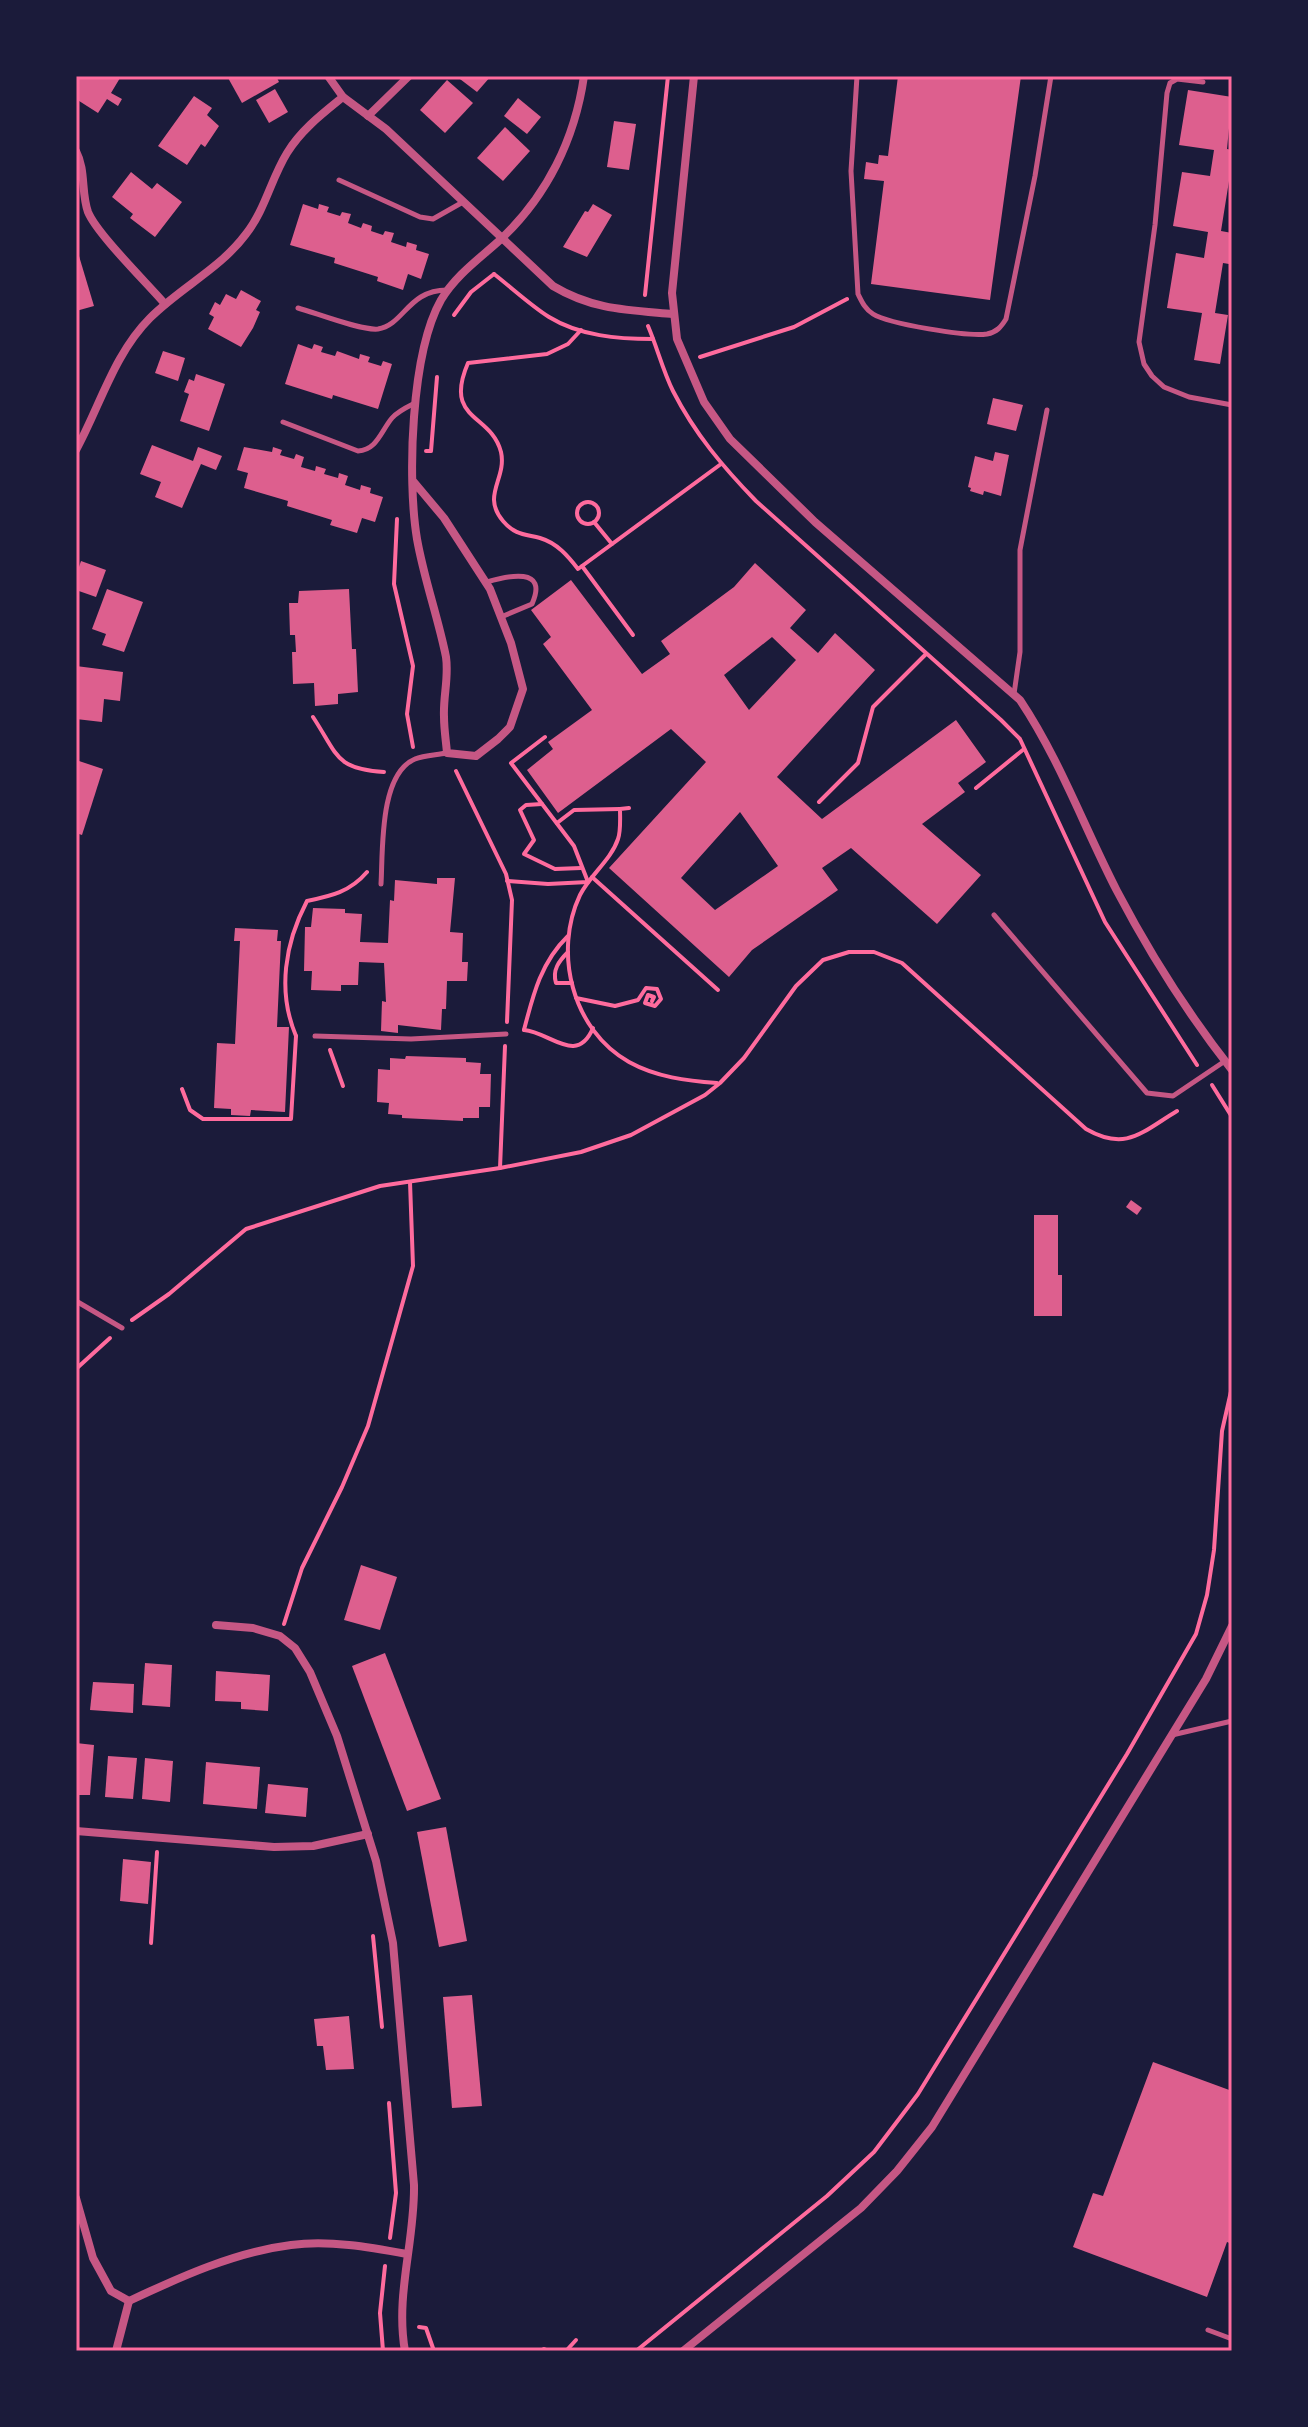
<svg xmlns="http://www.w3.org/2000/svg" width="1308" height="2427" font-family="'Public Sans',sans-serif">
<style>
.building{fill:#dd5f8e;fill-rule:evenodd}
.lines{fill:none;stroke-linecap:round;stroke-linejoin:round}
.path{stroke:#ff6b9d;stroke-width:4}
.service{stroke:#c65784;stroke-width:5}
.minor{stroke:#c65784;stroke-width:8}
.neatline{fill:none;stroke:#ff6b9d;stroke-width:3}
</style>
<rect width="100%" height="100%" fill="#1b1b3a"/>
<g class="building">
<polygon points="76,76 117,76 120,78 111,93 122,99 118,106 107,99 98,113 76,99"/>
<polygon points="227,76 276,76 279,82 242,103"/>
<polygon points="456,76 491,76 477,92"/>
<polygon points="898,76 1021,76 990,300 871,284 884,181 864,179 866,162 878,164 879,155 888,156"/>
<polygon points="447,80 473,103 445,133 420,110"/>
<polygon points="275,89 288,112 269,123 256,100"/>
<polygon points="1188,90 1232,97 1227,149 1232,150 1232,182 1229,181 1221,231 1232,233 1232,245 1229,264 1223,263 1215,313 1228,315 1220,364 1194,360 1202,313 1167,308 1176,253 1204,258 1208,232 1173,226 1182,172 1210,176 1214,150 1179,145"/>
<polygon points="194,96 212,108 207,115 219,126 205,147 201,144 187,165 158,146"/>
<polygon points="518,98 541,117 527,134 504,116"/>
<polygon points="614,121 636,124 629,170 607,167"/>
<polygon points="505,127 530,151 503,181 477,158"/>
<polygon points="131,172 152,189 157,183 182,202 155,237 130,218 133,214 112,197"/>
<polygon points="303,204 318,209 319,204 329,207 327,212 340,216 342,212 351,214 348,223 361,228 363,223 372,226 371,231 383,235 385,231 394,233 391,242 406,247 407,242 417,245 416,250 429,254 421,279 408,274 403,290 377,281 378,277 334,263 335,258 290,245"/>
<polygon points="593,204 612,215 587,257 563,247 585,211 588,212"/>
<polygon points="76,246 94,306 76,311"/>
<polygon points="241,290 261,301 256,310 260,312 253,328 241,347 208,329 214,317 209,314 215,302 220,305 226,294 236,299"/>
<polygon points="298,344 312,349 314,344 323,347 321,352 335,356 337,351 359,359 360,354 370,357 368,362 381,366 383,361 392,364 378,409 333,395 332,399 285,384"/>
<polygon points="163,351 185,358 178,381 155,373"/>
<polygon points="196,374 225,384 209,431 180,421 189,394 184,392 189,379 194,381"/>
<polygon points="993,398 1023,405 1016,431 987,424"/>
<polygon points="152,445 193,461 198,447 222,456 216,470 201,464 182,508 155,497 161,482 140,474"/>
<polygon points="244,447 272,452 273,447 282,450 280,455 294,459 296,454 304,457 301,467 315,471 316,466 326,469 324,474 338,478 339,473 348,476 345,485 360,490 361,485 371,488 370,493 383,497 375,522 362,518 357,533 330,525 332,520 287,506 288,501 244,488 248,473 237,470"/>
<polygon points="995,452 1009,455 1001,496 984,491 983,495 970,491 971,488 968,487 975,456 993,461"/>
<polygon points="81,561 106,570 96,597 76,590 76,576"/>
<path d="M755 563 806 610 790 628 818 653 835 633 875 670 777 777 822 819 956 720 986 762 958 783 965 792 922 824 981 875 937 924 851 848 822 868 838 890 752 950 729 977 609 868 706 762 671 729 558 813 527 770 553 749 548 742 592 710 543 644 551 637 531 610 571 580 642 674 670 654 661 641 734 587ZM772 637 796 660 749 710 724 675ZM740 812 778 866 715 910 681 878Z"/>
<polygon points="107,589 143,602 124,652 102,645 106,634 92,629"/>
<polygon points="349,589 352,649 356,649 358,692 338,694 338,704 315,706 314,683 293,684 292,652 296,652 295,635 290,635 289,603 298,603 299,591"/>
<polygon points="76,666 123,672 120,701 104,699 102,722 76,719"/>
<polygon points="76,760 103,769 82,835 76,833"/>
<polygon points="437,878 455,878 450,932 463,933 462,962 468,962 467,981 447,981 446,1009 442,1009 441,1030 398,1025 398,1033 381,1031 382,1001 386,1002 384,963 359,962 358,985 341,985 341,991 311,990 312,971 304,971 305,927 311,927 313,908 345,909 345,913 362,914 360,942 388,943 390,900 394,901 395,880 437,884"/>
<polygon points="235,928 278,930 277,941 281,941 277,1027 289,1027 285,1112 251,1110 250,1116 231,1115 231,1109 214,1108 217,1043 235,1044 240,941 234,941"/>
<polygon points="406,1056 466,1058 466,1062 481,1063 480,1074 491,1074 490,1107 479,1107 479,1118 463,1118 463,1121 402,1118 402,1115 388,1114 389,1103 377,1102 378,1069 390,1070 390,1058 405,1059"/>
<polygon points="1131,1200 1142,1208 1137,1215 1126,1207"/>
<polygon points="1034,1215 1058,1215 1058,1275 1062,1275 1062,1316 1034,1316"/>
<polygon points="361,1565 397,1577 380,1630 344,1620"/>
<polygon points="385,1653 441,1799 407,1811 352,1666"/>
<polygon points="145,1663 172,1665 170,1707 142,1705"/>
<polygon points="216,1671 270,1675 268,1711 241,1709 241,1702 215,1701"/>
<polygon points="93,1682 134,1684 133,1713 90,1710"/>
<polygon points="76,1743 94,1745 90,1795 76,1795"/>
<polygon points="108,1756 137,1758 133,1799 105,1797"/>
<polygon points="145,1758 173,1761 170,1802 142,1799"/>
<polygon points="206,1762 260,1767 257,1809 203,1804"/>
<polygon points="268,1784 308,1788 306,1817 265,1813"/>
<polygon points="446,1827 467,1941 439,1947 417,1832"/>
<polygon points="123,1859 151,1862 148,1904 120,1901"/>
<polygon points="472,1995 482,2106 452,2108 443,1997"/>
<polygon points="349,2016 354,2069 326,2070 323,2046 317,2046 314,2019"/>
<polygon points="1153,2062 1232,2091 1232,2244 1227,2242 1207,2297 1073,2247 1093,2193 1103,2196"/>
</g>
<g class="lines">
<g class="path">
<path d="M494 274C512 288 530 305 549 317 580 336 618 339 653 339"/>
<polyline points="645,295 668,76"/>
<polyline points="454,315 471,292 494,274"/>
<path d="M648 326C657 347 663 371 673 391 695 434 723 467 756 501L1001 720 1020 739 1105 922 1197 1065"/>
<path d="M581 330 568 344 547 354 468 363C443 421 491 413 501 452 507 479 481 495 503 521 515 535 524 534 540 538 557 543 568 556 578 569L721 464"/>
<polyline points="700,357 794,327 847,299"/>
<polyline points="426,451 431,451 437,377"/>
<circle cx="588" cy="513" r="11"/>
<polyline points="397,519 394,584 413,666 407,714 413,747"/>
<polyline points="594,522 612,544"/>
<polyline points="582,566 633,635"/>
<path d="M313 717C338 755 335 769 384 772"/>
<polyline points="456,771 506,874 512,900 507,1022"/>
<polyline points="976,788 1024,749"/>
<polyline points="819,802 858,763 873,707 926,654"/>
<polyline points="542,804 526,805 520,810 534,840 524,854 555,869 581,868"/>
<path d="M629 808 620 809C620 818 621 831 618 839 611 860 590 875 580 895 553 952 572 1030 629 1062 656 1077 687 1081 717 1083"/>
<polyline points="557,823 574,810 620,809"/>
<polyline points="592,877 718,990"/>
<polyline points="507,881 548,884 588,882 574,846 511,763 545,737"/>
<path d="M568 952C559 961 552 970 556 983H572"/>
<polyline points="576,998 615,1006 638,1000 646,988 657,989 661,999 655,1006 645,1003 648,995 654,997 652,1001"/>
<path d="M524 1030C533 995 541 962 568 936"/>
<path d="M524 1030C550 1032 577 1066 593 1028"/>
<path d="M296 1036C277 991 285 943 307 901 331 896 350 892 367 872"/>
<polyline points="330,1050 343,1086"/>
<polyline points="1212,1085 1232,1117"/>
<polyline points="182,1089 190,1110 203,1119 291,1119 296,1036"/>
<polyline points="500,1168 505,1046"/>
<path d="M132 1320 169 1294 246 1229 380 1186 500 1168 581 1152 631 1135 705 1095 720 1083 744 1058 796 986 823 960 849 952H874L902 963 1086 1129C1126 1152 1142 1132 1177 1111"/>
<polyline points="76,1369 110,1338"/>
<polyline points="284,1624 302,1568 342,1487 368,1426 413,1266 410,1182"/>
<polyline points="373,1936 382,2027"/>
<polyline points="151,1943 157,1852"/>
<polyline points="389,2103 396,2193 390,2238"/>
<polyline points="419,2327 426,2328 434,2351"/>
<polyline points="383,2351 380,2313 385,2266"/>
<polyline points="540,2351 544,2349 549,2351"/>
<polyline points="566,2351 576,2340"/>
<polyline points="636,2351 827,2196 874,2152 918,2094 1127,1754 1196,1634 1207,1595 1214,1550 1222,1431 1232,1387"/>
</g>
<g class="service">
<path d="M857 76 851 171 858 294C862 302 865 309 873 314 889 324 968 337 987 334 997 332 1001 327 1006 319L1035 176 1051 76"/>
<polyline points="1203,82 1177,79 1170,83 1167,93 1155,225 1139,342 1144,364 1152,376 1164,387 1189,397 1232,405"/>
<polyline points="339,180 420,217 433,219 463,202"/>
<path d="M298 308C316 313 362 331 378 329 404 325 408 290 447 290"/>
<path d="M283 422 358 451C377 450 381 431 392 418 398 411 407 407 415 403"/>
<path d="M487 582C507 576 549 566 532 604L501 617"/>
<polyline points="1014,694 1020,652 1020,550 1047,410"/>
<path d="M381 884C383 851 379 774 415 759 424 755 437 755 446 753"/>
<polyline points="994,915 1147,1093 1173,1096 1225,1061"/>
<polyline points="315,1036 411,1039 506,1034"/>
<polyline points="76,1301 122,1328"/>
<polyline points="1172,1735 1232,1721"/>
<polyline points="1208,2330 1232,2339"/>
</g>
<g class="minor">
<path d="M328 76 343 97 386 129 553 286C593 310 628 310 673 314"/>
<path d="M694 76 672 293 677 339 704 402 730 439 815 522 1020 700C1060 760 1084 827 1117 891 1150 954 1188 1014 1232 1070"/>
<polyline points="368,116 409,76"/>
<path d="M76 151C86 170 81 193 88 212 97 234 147 283 165 304"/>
<path d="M76 450C100 406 114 354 150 318 181 287 220 269 246 234 265 210 271 179 287 153 301 130 322 114 343 97"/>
<path d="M413 481 444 518 490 589 511 643 523 689 510 727 498 739 476 756 447 753C446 741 444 729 444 717 443 696 449 678 446 657 438 617 424 579 417 539 407 479 411 353 441 300 456 275 479 259 500 240 547 196 575 139 584 76"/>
<path d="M216 1625 253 1628 280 1636 295 1648 310 1672 337 1736 376 1861 393 1943 414 2185C415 2241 395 2295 405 2351"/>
<polyline points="76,1831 274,1847 313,1846 368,1834"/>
<polyline points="76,2198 93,2258 111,2291 129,2301"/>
<path d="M129 2301C180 2277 235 2252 291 2245 329 2240 369 2247 407 2254"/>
<polyline points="116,2351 129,2301"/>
<polyline points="683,2351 861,2208 897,2171 932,2127 1206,1679 1232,1626"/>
</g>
</g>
<rect width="1308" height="2427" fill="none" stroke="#1b1b3a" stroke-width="156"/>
<rect x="78" y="78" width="1152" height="2271" class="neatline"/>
</svg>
